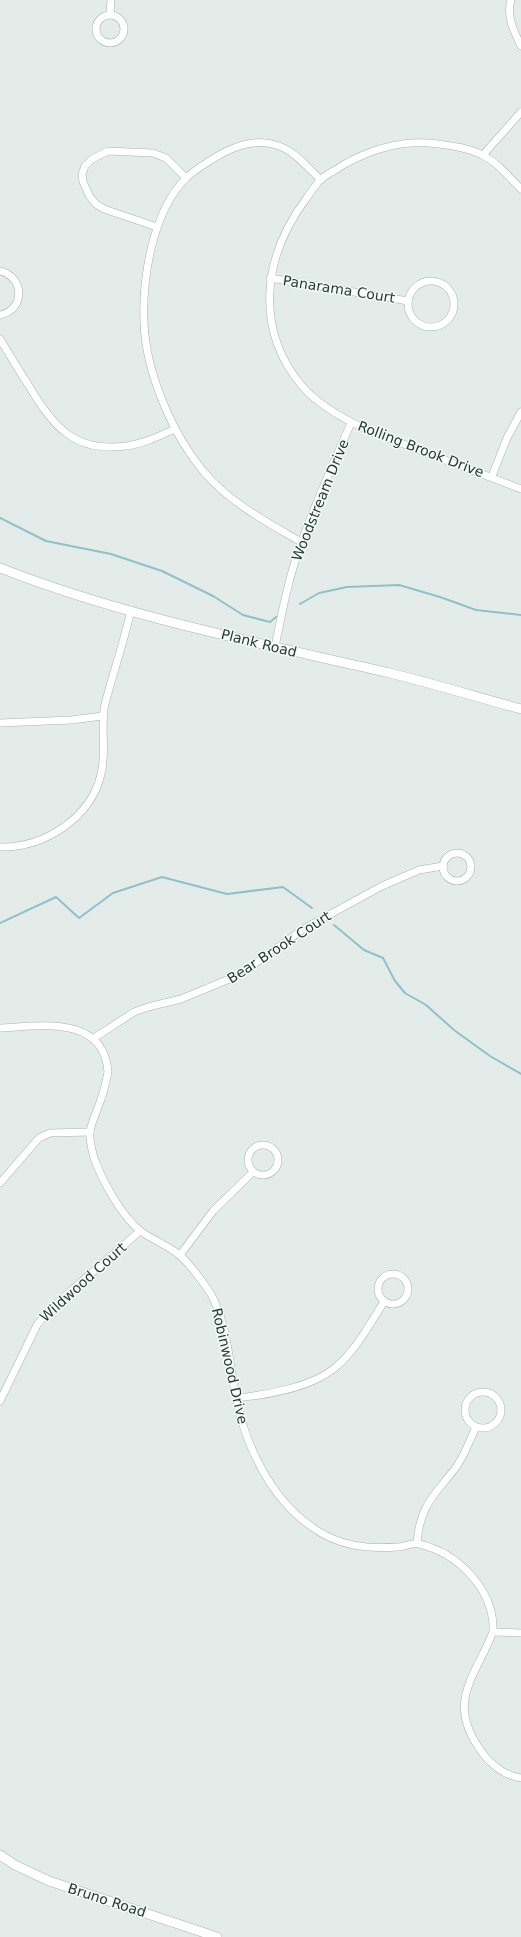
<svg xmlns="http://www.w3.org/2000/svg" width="521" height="1937" font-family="'DejaVu Sans',sans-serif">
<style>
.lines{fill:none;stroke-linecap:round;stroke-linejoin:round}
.stream{stroke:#90c0cc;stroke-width:2}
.minor-casing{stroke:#a6b4b0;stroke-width:8}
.tertiary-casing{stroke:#a6b4b0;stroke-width:10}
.minor{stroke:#fff;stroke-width:7}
.tertiary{stroke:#fff;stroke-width:9}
.labels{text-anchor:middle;stroke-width:3;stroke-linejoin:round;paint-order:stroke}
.street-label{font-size:14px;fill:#243c37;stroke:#f4f9f6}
</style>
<rect width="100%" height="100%" fill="#e3ece9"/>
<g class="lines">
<g class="stream">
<polyline points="0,518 46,541 111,554 162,571 213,596 243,615 270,622 276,617"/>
<polyline points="300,604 319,593 347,587 399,585 440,597 476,610 521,615"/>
<polyline points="0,923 56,897 79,918 113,893 162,877 227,894 283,887 312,908"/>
<polyline points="334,925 364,950 383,958 395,981 405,993 426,1005 454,1030 490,1056 521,1074"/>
</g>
<defs>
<g id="minor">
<path d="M511 0C506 16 514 31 521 46"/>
<polyline points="110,14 111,0"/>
<circle cx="110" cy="29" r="14"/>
<polyline points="483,155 521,112"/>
<path d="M521 189C509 177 497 162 482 155 469 148 453 146 438 144 404 139 373 148 343 165 336 170 327 174 320 180 315 186 310 193 306 199 263 256 254 329 302 386 320 407 347 421 372 432L521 489"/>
<polyline points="157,227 104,209 96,204 90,197 83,182 82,174 85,166 92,159 108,151 153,153 166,158 186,178"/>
<path d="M0 271C25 277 25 310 0 315"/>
<polyline points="270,278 408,301"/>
<circle cx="431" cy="304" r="23"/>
<path d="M0 339C10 355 19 371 29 386 53 426 74 453 126 446 143 444 159 436 175 429"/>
<polyline points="492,476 507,438 521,412"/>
<path d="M301 542C267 522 230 503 204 472 172 434 146 372 144 323 142 277 153 211 186 178 196 169 209 161 221 154 238 145 256 139 276 145 294 150 308 168 321 180"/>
<path d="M275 647C282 612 289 575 302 541 316 501 334 462 351 423"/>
<polyline points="0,723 71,720 103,716"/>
<path d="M0 847C44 848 91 818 101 774 107 751 100 727 105 704 113 673 124 642 131 610"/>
<circle cx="457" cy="867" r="14"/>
<path d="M0 1028C41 1026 104 1015 108 1072 106 1082 104 1092 100 1102 97 1111 92 1121 90 1131 89 1139 92 1150 94 1158 102 1180 122 1218 142 1232 153 1240 167 1245 178 1254 186 1259 207 1287 212 1296 228 1327 229 1363 236 1397 245 1445 271 1499 312 1527 338 1546 366 1549 397 1547 404 1547 412 1542 419 1544 458 1553 495 1590 493 1632 474 1679 446 1702 481 1751 490 1764 505 1776 521 1778"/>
<polyline points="94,1038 134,1012 148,1007 181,999 239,975 305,928 382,886 419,870 443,866"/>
<circle cx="263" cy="1160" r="15"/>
<polyline points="0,1183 39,1138 50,1133 90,1132"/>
<polyline points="180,1255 213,1211 253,1172"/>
<circle cx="393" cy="1289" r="15"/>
<circle cx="483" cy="1410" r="18"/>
<path d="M236 1398C266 1395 314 1387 337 1366 357 1349 370 1323 384 1302"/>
<polyline points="0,1401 37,1325 50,1309 140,1231"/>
<path d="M417 1543C420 1504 435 1495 457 1466 465 1454 470 1440 476 1427"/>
<polyline points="493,1632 521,1633"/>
</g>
<g id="tertiary">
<path d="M0 568C125 617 259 643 390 673 434 684 477 697 521 709"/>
<polyline points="0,1855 15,1865 49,1881 217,1937"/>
</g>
</defs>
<use href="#minor" class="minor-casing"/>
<use href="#tertiary" class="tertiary-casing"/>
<use href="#minor" class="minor"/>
<use href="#tertiary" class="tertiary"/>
</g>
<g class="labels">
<g class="street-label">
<text transform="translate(339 289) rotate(9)" y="5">Panarama Court</text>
<text transform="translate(421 449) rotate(21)" y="5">Rolling Brook Drive</text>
<text transform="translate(320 500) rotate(-68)" y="5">Woodstream Drive</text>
<text transform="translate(259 643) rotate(14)" y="5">Plank Road</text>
<text transform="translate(279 947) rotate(-33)" y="5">Bear Brook Court</text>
<text transform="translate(83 1282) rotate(-42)" y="5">Wildwood Court</text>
<text transform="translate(230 1366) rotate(77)" y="5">Robinwood Drive</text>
<text transform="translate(107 1900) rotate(18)" y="5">Bruno Road</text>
</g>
</g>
</svg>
